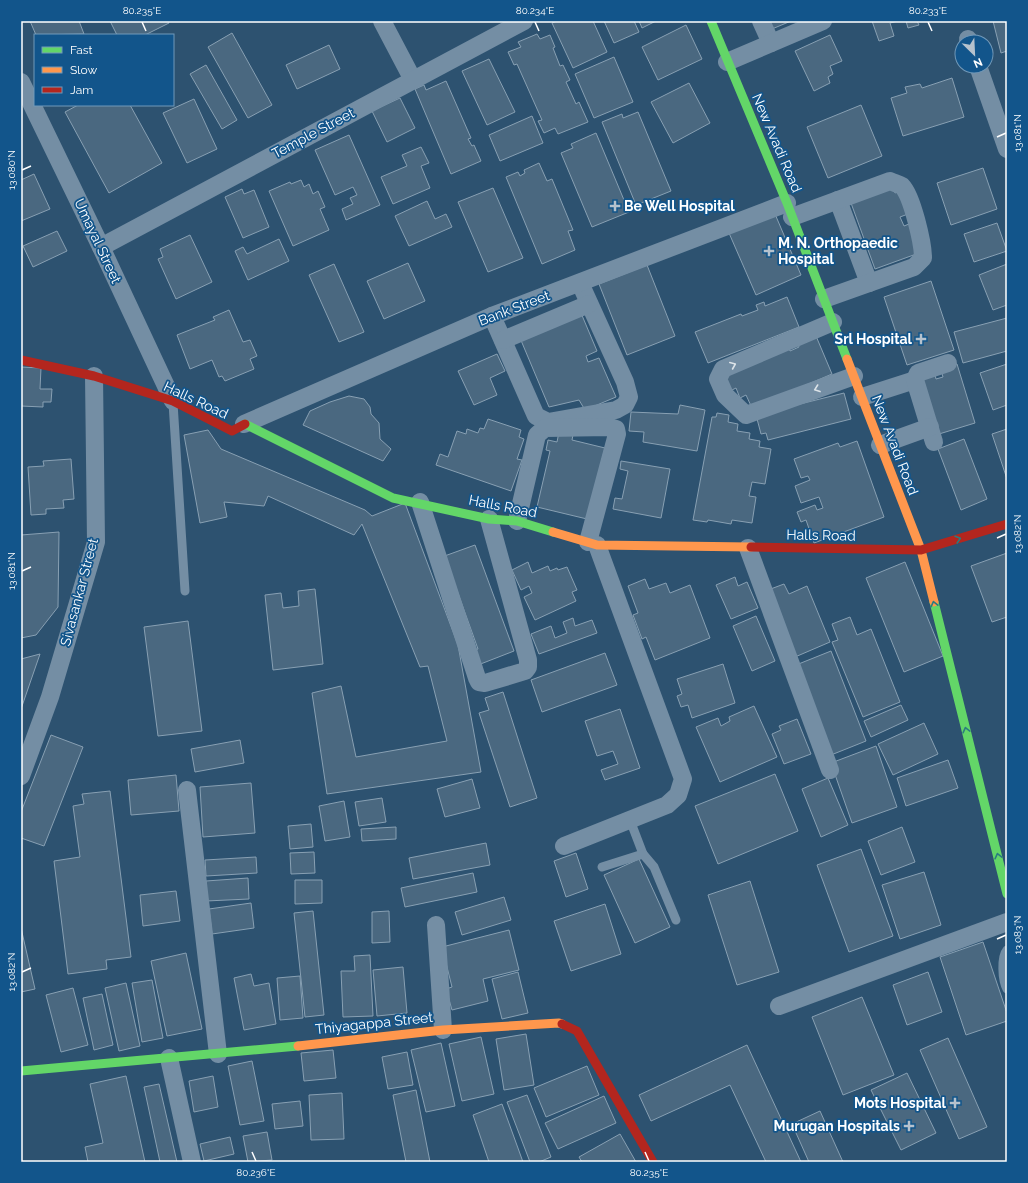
<svg xmlns="http://www.w3.org/2000/svg" width="1028" height="1183" font-family="Raleway,sans-serif">
<style>
.building{fill:#4a6880;stroke:#88a0b3}
.lines{fill:none;stroke-linecap:round;stroke-linejoin:round}
.lane{stroke:#748ea4;stroke-width:9}
.street{stroke:#748ea4;stroke-width:18}
.fast{stroke:#63d668;stroke-width:9}
.slow{stroke:#ff974d;stroke-width:9}
.jam{stroke:#b3261e;stroke-width:9}
.oneway{stroke:#dce3e8}
.oneway2{stroke:#2a7c80}
.ticks{fill:none;stroke:#fff;stroke-width:1.5}
.poi-dot{fill:#b6c2cd;stroke:#12558b;stroke-width:1.5}
.labels{text-anchor:middle;stroke-width:3.5;stroke-linejoin:round;paint-order:stroke}
.street-label{font-size:14px;fill:#fff;stroke:#12558b}
.poi-label{font-size:14px;font-weight:bold;fill:#fff;stroke:#12558b;text-anchor:end}
.neatline{fill:none;stroke:#fff;stroke-width:1.5}
.ticks-label{font-size:10px;text-anchor:middle;fill:#fff}
</style>
<rect width="100%" height="100%" fill="#2d5270"/>
<g class="building">
<polygon points="30,21 79,21 84,34 36,35"/>
<polygon points="110,21 168,21 169,23 145,35 117,35"/>
<polygon points="557,21 593,21 607,52 573,68 552,23"/>
<polygon points="604,21 634,21 639,32 614,43"/>
<polygon points="639,21 656,21 642,28"/>
<polygon points="769,21 791,21 772,29"/>
<polygon points="872,21 898,21 890,23 894,36 879,41"/>
<polygon points="906,21 917,21 919,25 908,28"/>
<polygon points="993,21 1007,21 1007,51 1001,53"/>
<polygon points="686,25 702,59 658,80 642,47"/>
<polygon points="232,33 272,105 248,118 208,47"/>
<polygon points="537,34 540,39 550,35 555,47 553,48 560,66 563,65 570,80 566,82 576,104 579,102 588,122 558,134 555,128 544,133 538,121 542,120 517,64 514,65 508,52 521,47 518,42"/>
<polygon points="830,35 842,61 830,66 833,74 828,77 830,83 814,91 795,51"/>
<polygon points="329,45 340,69 297,89 286,65"/>
<polygon points="614,57 633,102 594,118 575,74"/>
<polygon points="489,59 515,112 487,125 462,71"/>
<polygon points="206,65 237,120 222,129 190,74"/>
<polygon points="952,78 964,117 903,136 891,98 907,93 905,87 920,84 922,88"/>
<polygon points="446,81 471,138 468,139 472,146 474,145 481,161 451,174 415,89 424,85 426,90"/>
<polygon points="689,83 710,123 673,143 651,102"/>
<polygon points="400,98 415,128 387,142 372,111"/>
<polygon points="194,99 217,149 187,163 163,113"/>
<polygon points="78,105 130,105 162,163 109,193 65,112"/>
<polygon points="861,105 882,156 828,178 807,127"/>
<polygon points="638,112 671,191 636,205 602,122 622,114 623,118"/>
<polygon points="532,116 543,143 500,161 489,135"/>
<polygon points="596,133 629,212 592,227 561,153 573,148 571,144"/>
<polygon points="349,135 380,205 346,220 342,209 353,204 350,198 357,195 353,187 335,195 315,150"/>
<polygon points="421,147 429,163 421,166 430,188 393,204 381,177 407,166 402,155"/>
<polygon points="539,163 547,181 552,179 573,230 568,231 575,250 542,264 506,177 518,172 520,176 525,173 524,170"/>
<polygon points="983,168 997,209 951,225 937,183"/>
<polygon points="34,174 50,209 21,221 21,180"/>
<polygon points="301,180 304,187 309,184 313,194 318,191 325,207 320,209 329,230 293,246 269,191 290,182 291,184"/>
<polygon points="893,187 895,193 900,191 908,214 900,217 904,226 909,224 919,253 875,269 851,203"/>
<polygon points="493,188 523,258 488,272 458,202"/>
<polygon points="242,189 244,194 254,190 269,227 243,238 225,197"/>
<polygon points="427,201 435,219 446,214 452,227 409,246 395,216"/>
<polygon points="775,214 801,275 756,295 729,233"/>
<polygon points="997,223 1007,251 974,262 964,234"/>
<polygon points="57,231 67,251 33,267 23,246"/>
<polygon points="190,235 212,282 176,299 158,259 163,257 160,249"/>
<polygon points="279,239 289,261 248,280 235,251 243,247 247,254"/>
<polygon points="408,263 425,301 384,319 367,281"/>
<polygon points="334,264 364,332 339,342 309,275"/>
<polygon points="1007,264 1007,305 993,310 979,275"/>
<polygon points="647,265 675,336 627,355 599,284"/>
<polygon points="931,281 954,350 907,365 884,297"/>
<polygon points="787,297 799,327 708,363 695,332 741,314 742,316 758,310 756,305 764,302 765,306"/>
<polygon points="229,310 243,342 250,340 257,356 250,359 254,369 225,381 222,376 219,377 212,360 190,369 177,335 215,320 213,317"/>
<polygon points="581,313 597,351 586,356 588,362 599,358 616,397 585,410 579,400 549,407 520,338"/>
<polygon points="1007,318 1007,351 963,363 954,332"/>
<polygon points="816,336 832,374 752,408 746,395 740,398 736,388 730,391 724,376 789,348 790,351 799,347 798,344"/>
<polygon points="497,354 505,371 490,378 497,395 474,405 458,371"/>
<polygon points="957,364 975,423 939,434 921,375 934,371 936,379 943,377 941,370"/>
<polygon points="1007,364 1007,405 993,410 980,373"/>
<polygon points="21,367 41,368 40,389 52,389 51,402 43,402 43,407 21,406"/>
<polygon points="844,393 851,419 768,440 766,433 761,434 756,415"/>
<polygon points="349,396 364,399 370,407 371,414 379,423 380,439 391,449 383,461 303,425 310,411 330,402"/>
<polygon points="680,405 705,410 697,451 643,442 644,432 629,431 631,412 678,414"/>
<polygon points="717,413 729,415 728,422 738,424 737,431 750,433 749,439 760,441 759,447 771,449 765,484 752,482 749,496 756,497 752,523 732,520 731,524 708,520 707,522 693,520 712,417 716,417"/>
<polygon points="488,419 521,430 519,437 524,439 517,459 522,460 511,491 436,465 440,454 448,457 457,431 466,434 467,429 478,433 480,428 484,429"/>
<polygon points="1007,429 1007,479 992,434"/>
<polygon points="208,430 221,449 365,510 372,516 405,503 458,645 481,772 327,794 312,693 341,686 356,757 447,741 428,666 420,667 362,524 354,535 268,496 264,506 224,502 227,517 200,523 184,435"/>
<polygon points="559,432 573,435 572,440 605,448 587,519 537,507 550,451 546,450 548,440 557,442"/>
<polygon points="964,439 987,499 961,510 938,449"/>
<polygon points="857,441 884,517 814,543 806,520 801,522 797,512 815,505 817,510 823,508 819,497 801,503 795,486 810,480 808,476 801,478 794,459 838,443 840,447"/>
<polygon points="71,459 74,499 63,500 64,508 46,509 46,514 31,515 28,467 44,466 43,461"/>
<polygon points="621,461 670,469 661,518 613,509 615,498 622,499 628,471 620,469"/>
<polygon points="59,532 58,607 36,635 21,638 21,535"/>
<polygon points="475,545 514,651 478,665 473,651 478,649 450,571 439,558"/>
<polygon points="1007,553 1007,617 992,622 971,566"/>
<polygon points="528,562 532,573 548,566 550,571 557,568 558,570 567,567 577,590 572,592 576,601 535,620 524,597 532,593 529,586 521,590 512,570"/>
<polygon points="905,562 943,656 904,672 866,578"/>
<polygon points="735,577 738,586 747,582 758,608 731,619 716,585"/>
<polygon points="645,579 649,589 666,583 670,593 690,585 710,638 655,660 646,637 642,639 633,615 638,613 628,586"/>
<polygon points="784,584 789,594 807,586 830,642 795,657 768,590"/>
<polygon points="315,589 323,664 273,670 265,595 281,593 283,608 299,606 298,591"/>
<polygon points="756,616 775,661 752,671 733,626"/>
<polygon points="850,617 857,635 871,629 900,702 863,717 832,642 838,640 832,624"/>
<polygon points="573,618 575,626 592,620 597,633 539,654 531,634 551,626 555,638 567,633 563,622"/>
<polygon points="188,621 202,731 158,736 144,627"/>
<polygon points="831,651 866,741 831,755 796,665"/>
<polygon points="605,653 617,685 542,712 531,680"/>
<polygon points="40,654 21,709 21,659"/>
<polygon points="723,664 735,703 692,718 688,705 681,707 677,696 682,694 677,679"/>
<polygon points="503,692 537,798 510,807 479,713 489,710 485,698"/>
<polygon points="901,705 908,720 871,737 864,721"/>
<polygon points="754,706 777,757 720,782 696,727 718,718 721,726 730,721 729,717"/>
<polygon points="620,709 640,768 605,780 601,770 618,764 613,751 597,756 585,721"/>
<polygon points="797,719 811,754 784,764 772,734 781,730 779,726"/>
<polygon points="924,723 938,754 893,775 878,744"/>
<polygon points="51,735 83,747 44,846 21,838 21,812"/>
<polygon points="240,740 244,763 195,772 191,749"/>
<polygon points="876,746 897,807 852,823 831,763"/>
<polygon points="948,760 958,788 906,806 897,778"/>
<polygon points="775,774 798,831 718,864 695,806"/>
<polygon points="176,775 179,811 131,815 128,780"/>
<polygon points="828,778 848,825 821,837 802,789"/>
<polygon points="472,779 480,808 445,817 437,789"/>
<polygon points="251,783 255,833 203,837 200,787"/>
<polygon points="110,791 131,957 106,960 107,969 68,974 54,861 80,857 73,806 84,804 82,794"/>
<polygon points="382,798 386,822 359,826 355,802"/>
<polygon points="344,801 350,837 325,841 319,806"/>
<polygon points="311,824 313,847 290,849 288,826"/>
<polygon points="396,827 396,839 362,841 361,829"/>
<polygon points="902,827 915,862 881,875 868,841"/>
<polygon points="486,843 490,865 413,879 409,858"/>
<polygon points="861,849 893,936 849,952 817,865"/>
<polygon points="314,852 315,873 291,874 290,853"/>
<polygon points="576,853 588,889 566,897 554,861"/>
<polygon points="256,857 257,873 206,876 205,860"/>
<polygon points="639,859 670,927 635,943 604,875"/>
<polygon points="924,872 941,925 900,939 882,885"/>
<polygon points="473,873 477,892 405,907 401,888"/>
<polygon points="248,878 249,899 206,901 206,881"/>
<polygon points="295,880 322,880 322,903 295,904"/>
<polygon points="750,881 779,972 737,985 708,895"/>
<polygon points="176,891 180,921 143,926 140,895"/>
<polygon points="504,897 511,920 462,935 455,912"/>
<polygon points="251,903 254,928 212,934 209,909"/>
<polygon points="605,904 621,954 571,971 554,921"/>
<polygon points="313,911 324,1015 305,1017 294,913"/>
<polygon points="389,911 390,942 372,943 372,912"/>
<polygon points="21,928 35,989 21,992"/>
<polygon points="509,930 519,970 483,979 488,1001 452,1010 446,989 452,987 442,947"/>
<polygon points="983,942 1007,1013 1007,1021 966,1035 940,957"/>
<polygon points="186,953 202,1029 167,1036 151,961"/>
<polygon points="370,955 373,1016 343,1017 341,971 355,971 354,956"/>
<polygon points="403,967 407,1013 377,1016 373,970"/>
<polygon points="518,972 528,1013 502,1019 492,979"/>
<polygon points="928,972 942,1012 907,1025 893,985"/>
<polygon points="251,974 254,986 269,983 276,1024 244,1030 234,978"/>
<polygon points="300,976 303,1018 280,1020 277,978"/>
<polygon points="152,980 163,1038 142,1042 132,983"/>
<polygon points="126,983 140,1046 119,1051 105,988"/>
<polygon points="73,988 88,1045 61,1052 46,995"/>
<polygon points="102,994 113,1045 94,1050 83,998"/>
<polygon points="862,997 894,1075 843,1095 812,1017"/>
<polygon points="526,1034 534,1085 504,1090 496,1039"/>
<polygon points="481,1037 494,1094 462,1101 449,1044"/>
<polygon points="948,1038 987,1127 959,1139 920,1050"/>
<polygon points="441,1043 455,1106 426,1112 411,1050"/>
<polygon points="747,1045 801,1162 766,1162 730,1085 651,1121 639,1095"/>
<polygon points="333,1050 336,1078 304,1081 301,1053"/>
<polygon points="407,1052 413,1085 388,1089 382,1057"/>
<polygon points="252,1061 264,1121 240,1125 228,1066"/>
<polygon points="587,1066 599,1095 546,1117 534,1088"/>
<polygon points="907,1073 936,1133 901,1150 871,1090"/>
<polygon points="126,1076 145,1162 88,1162 85,1147 103,1143 90,1084"/>
<polygon points="213,1076 218,1107 194,1112 189,1081"/>
<polygon points="159,1084 177,1162 160,1162 144,1087"/>
<polygon points="416,1090 430,1162 406,1162 393,1095"/>
<polygon points="342,1093 344,1139 311,1140 309,1095"/>
<polygon points="527,1095 551,1157 539,1162 530,1162 507,1102"/>
<polygon points="604,1096 616,1123 558,1149 545,1123"/>
<polygon points="300,1101 303,1126 275,1129 272,1104"/>
<polygon points="502,1104 523,1162 489,1162 473,1115"/>
<polygon points="820,1111 843,1162 809,1162 792,1124"/>
<polygon points="267,1132 272,1160 248,1162 243,1136"/>
<polygon points="620,1134 636,1162 582,1162 579,1157"/>
<polygon points="230,1137 234,1154 204,1161 200,1144"/>
</g>
<g class="lines">
<g class="lane">
<polyline points="173,403 185,591"/>
<polyline points="630,820 643,854"/>
<polyline points="602,867 643,854 654,867 676,920"/>
<path d="M1007 950C1001 957 1002 980 1007 989"/>
</g>
<g class="street">
<polyline points="382,21 413,80"/>
<polyline points="761,21 771,43"/>
<polyline points="968,39 970,42"/>
<polyline points="727,62 823,21"/>
<polyline points="978,66 1007,149"/>
<polyline points="21,82 101,247 173,401"/>
<polyline points="838,200 869,283"/>
<path d="M792 217 890 181C894 183 899 184 902 186 912 196 923 243 923 258L914 267 824 299"/>
<polyline points="101,247 524,21"/>
<polyline points="492,316 536,416 548,422 616,410 625,405 629,397 625,382 580,283"/>
<polyline points="833,322 723,369 718,379 725,395 746,415 854,376"/>
<polyline points="503,340 589,304"/>
<polyline points="862,397 915,380"/>
<polyline points="244,424 492,316 787,203"/>
<polyline points="934,442 915,380 918,373 948,363"/>
<polyline points="880,445 930,427"/>
<polyline points="420,502 477,678 479,682 485,683 525,671 528,667 528,660 489,519"/>
<polyline points="517,521 537,435 545,428 610,427 616,429 617,434 588,542"/>
<polyline points="748,548 830,770"/>
<polyline points="21,776 50,697 96,542 94,376"/>
<polyline points="187,790 218,1054"/>
<polyline points="564,846 667,805 678,795 683,779 597,545"/>
<polyline points="436,925 443,1030"/>
<polyline points="779,1006 1007,922"/>
<polyline points="169,1058 192,1162"/>
</g>
<g class="fast">
<polyline points="711,21 787,203 847,359"/>
<polyline points="245,424 393,498 489,519 517,521 553,532"/>
<polyline points="934,602 1007,894"/>
<polyline points="21,1071 298,1046"/>
</g>
<g class="slow">
<polyline points="847,359 921,550 934,602"/>
<polyline points="553,532 597,545 751,547"/>
<polyline points="298,1046 443,1030 559,1023 562,1024"/>
</g>
<g class="jam">
<polyline points="21,360 94,376 173,401 232,431 245,424"/>
<polyline points="751,547 921,550 1007,524"/>
<polyline points="562,1024 577,1031 653,1162"/>
</g>
</g>
<defs><path id="oneway-chevron" d="M-2-3.5L2.5 0L-2 3.5" fill="none" stroke-width="1.6" stroke-linecap="round" stroke-linejoin="round"/></defs>
<g class="oneway">
<use href="#oneway-chevron" transform="translate(733 365) rotate(-23)"/>
<use href="#oneway-chevron" transform="translate(817 389) rotate(160)"/>
</g>
<g class="oneway2">
<use href="#oneway-chevron" transform="translate(958 539) rotate(-17)"/>
<use href="#oneway-chevron" transform="translate(934 604) rotate(-104)"/>
<use href="#oneway-chevron" transform="translate(966 730) rotate(-104)"/>
<use href="#oneway-chevron" transform="translate(998 856) rotate(-104)"/>
</g>
<path class="ticks" d="M142 22 146 31M535 22 539 31M928 22 932 31M997 137 1006 133M22 170 31 166M997 538 1006 534M22 571 31 567M997 939 1006 935M22 972 31 968M252 1152 256 1161M645 1152 649 1161"/>
<g class="poi-dot">
<path d="M613 200h4v4h4v4h-4v4h-4v-4h-4v-4h4z"/>
<path d="M767 245h4v4h4v4h-4v4h-4v-4h-4v-4h4z"/>
<path d="M919 333h4v4h4v4h-4v4h-4v-4h-4v-4h4z"/>
<path d="M953 1097h4v4h4v4h-4v4h-4v-4h-4v-4h4z"/>
<path d="M907 1120h4v4h4v4h-4v4h-4v-4h-4v-4h4z"/>
</g>
<g class="labels">
<g class="street-label">
<text transform="translate(313 133) rotate(-28)" y="5">Temple Street</text>
<text transform="translate(777 143) rotate(67)" y="5">New Avadi Road</text>
<text transform="translate(98 241) rotate(65)" y="5">Umayal Street</text>
<text transform="translate(514 308) rotate(-21)" y="5">Bank Street</text>
<text transform="translate(196 400) rotate(25)" y="5">Halls Road</text>
<text transform="translate(895 445) rotate(69)" y="5">New Avadi Road</text>
<text transform="translate(503 506) rotate(11)" y="5">Halls Road</text>
<text transform="translate(821 535) rotate(1)" y="5">Halls Road</text>
<text transform="translate(79 592) rotate(-75)" y="5">Sivasankar Street</text>
<text transform="translate(374 1023) rotate(-6)" y="5">Thiyagappa Street</text>
</g>
<g class="poi-label">
<text x="624" y="211" text-anchor="start">Be Well Hospital</text>
<text x="778" y="248" text-anchor="start">M. N. Orthopaedic<tspan x="778" dy="16">Hospital</tspan></text>
<text x="912" y="344">Srl Hospital</text>
<text x="946" y="1108">Mots Hospital</text>
<text x="900" y="1131">Murugan Hospitals</text>
</g>
</g>
<rect width="1028" height="1183" fill="none" stroke="#12558b" stroke-width="44"/>
<rect x="34" y="34" width="140" height="72" fill="#12558b" stroke="#7199b9"/>
<rect x="42" y="47" width="20" height="6" fill="#63d668" stroke="#7199b9"/>
<text x="70" y="54" font-size="12" fill="#ffffff">Fast</text>
<rect x="42" y="67" width="20" height="6" fill="#ff974d" stroke="#7199b9"/>
<text x="70" y="74" font-size="12" fill="#ffffff">Slow</text>
<rect x="42" y="87" width="20" height="6" fill="#b3261e" stroke="#7199b9"/>
<text x="70" y="94" font-size="12" fill="#ffffff">Jam</text>
<g transform="translate(974 54) rotate(156)"><circle r="19" fill="#12558b" stroke="#7199b9"/>
<path d="M0-3L7 15L0 10L-7 15Z" fill="#b6c2cd"/>
<text y="-6" font-size="11" font-weight="bold" text-anchor="middle" fill="#ffffff">N</text>
</g>
<rect x="22" y="22" width="984" height="1139" class="neatline"/>
<g class="ticks-label">
<text x="142" y="14">80.235°E</text>
<text x="535" y="14">80.234°E</text>
<text x="928" y="14">80.233°E</text>
<text transform="translate(1017 133) rotate(-90)" y="4">13.081°N</text>
<text transform="translate(11 170) rotate(-90)" y="4">13.080°N</text>
<text transform="translate(1017 534) rotate(-90)" y="4">13.082°N</text>
<text transform="translate(11 571) rotate(-90)" y="4">13.081°N</text>
<text transform="translate(1017 935) rotate(-90)" y="4">13.083°N</text>
<text transform="translate(11 972) rotate(-90)" y="4">13.082°N</text>
<text x="256" y="1176">80.236°E</text>
<text x="649" y="1176">80.235°E</text>
</g>
</svg>
